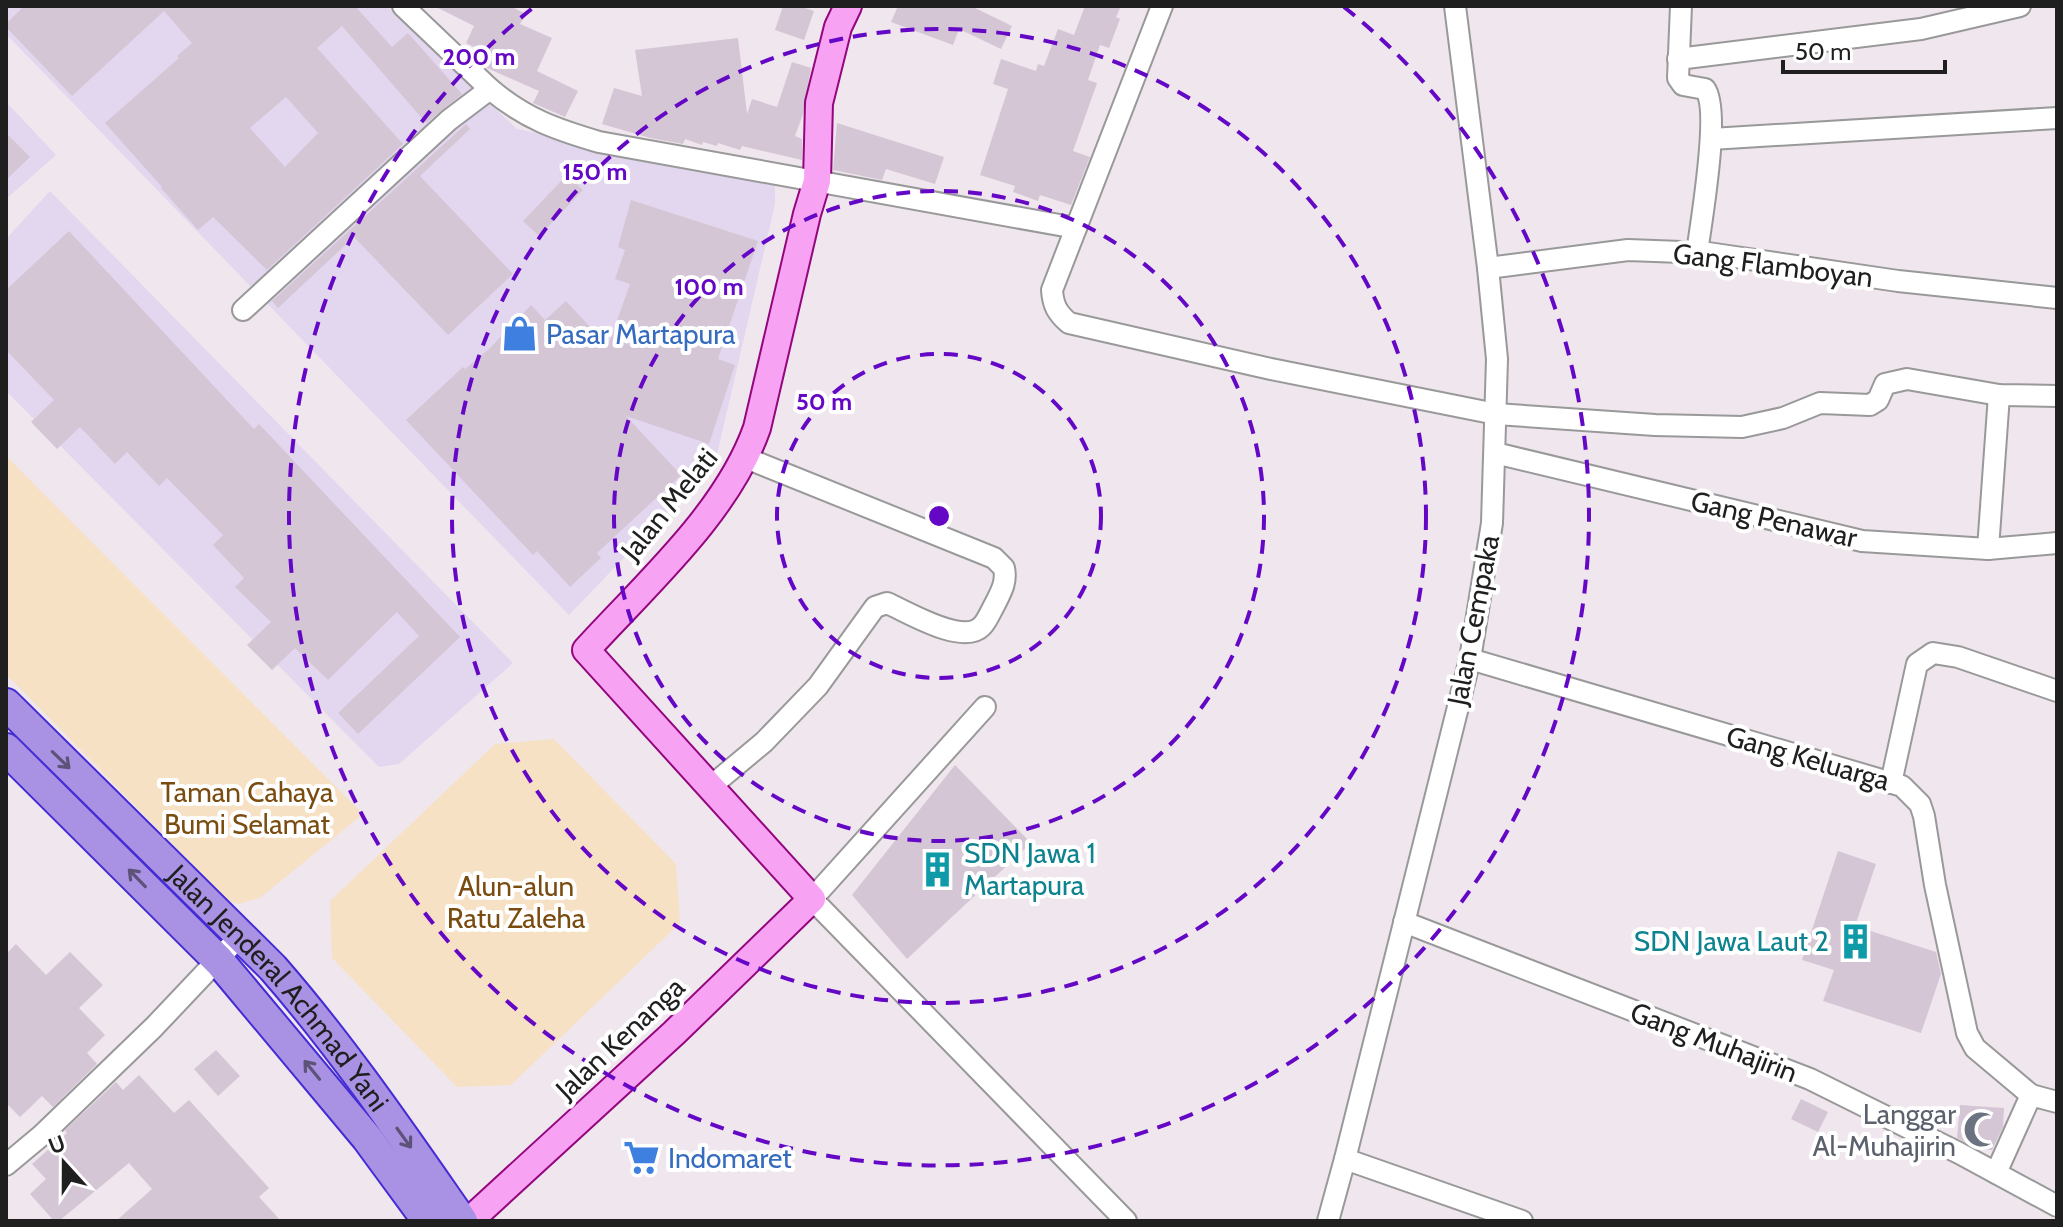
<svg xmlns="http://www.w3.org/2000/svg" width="2063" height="1227" font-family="Cabin,sans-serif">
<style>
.commercial{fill:#e3d6ef}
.park{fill:#f7e1c5}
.building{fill:#d5c6d6;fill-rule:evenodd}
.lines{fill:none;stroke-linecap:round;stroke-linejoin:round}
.minor-casing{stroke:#999;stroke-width:24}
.major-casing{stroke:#94067e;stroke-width:30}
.highway-casing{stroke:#442cd4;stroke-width:34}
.minor{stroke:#fff;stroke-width:20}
.major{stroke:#f8a2f3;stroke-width:26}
.highway{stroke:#a991e3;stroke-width:30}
.oneway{stroke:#5d5277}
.ring{fill:none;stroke:#6408c6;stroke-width:4;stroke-dasharray:14 10}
.labels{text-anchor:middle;stroke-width:8;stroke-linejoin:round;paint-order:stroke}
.street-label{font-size:28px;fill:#1f1f1f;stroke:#fff}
.shop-label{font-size:28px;fill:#366cbe;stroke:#fff;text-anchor:start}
.park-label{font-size:28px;fill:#7a4c10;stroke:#fff}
.culture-label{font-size:28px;fill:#0d838f;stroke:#fff;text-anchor:start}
.worship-label{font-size:28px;fill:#5b616d;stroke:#fff;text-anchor:end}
.centre{fill:#6408c6;stroke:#fff;stroke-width:4}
.ring-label{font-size:24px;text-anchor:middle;font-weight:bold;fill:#6408c6;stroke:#fff;stroke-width:8;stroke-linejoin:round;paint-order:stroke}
</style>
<rect width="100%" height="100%" fill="#efe6ee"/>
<g class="commercial">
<polygon points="6,6 387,6 517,129 775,182 775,204 715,463 569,615 6,34"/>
<polygon points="6,102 56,155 6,199"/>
<polygon points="50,191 513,663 399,764 379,767 6,391 6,239"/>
</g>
<g class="park">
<polygon points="6,456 363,814 260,898 238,904 228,900 6,674"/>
<polygon points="554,739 676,864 680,923 511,1085 457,1087 332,958 330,901 495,744"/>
</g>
<g class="building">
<path d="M24 6H355L392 47 408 33 462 94 426 123 342 26 317 48 403 144 267 270 213 217 198 230 161 188 162 187 105 123 179 58 177 56 192 43 164 11 72 96 6 27V24ZM286 97 318 133 285 167 250 128Z"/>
<polygon points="434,6 510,6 526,14 520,24 552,38 537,71 578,91 565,117 533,103 539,91 487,68 484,66 490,55 466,43 474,26"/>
<polygon points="783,6 799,6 814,11 804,40 775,30"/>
<polygon points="898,6 971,6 1012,26 1001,49 959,29 953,45 891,22"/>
<polygon points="1085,6 1121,6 1116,17 1120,19 1109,48 1100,45 1088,80 1097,83 1073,151 1090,157 1071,205 1040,195 1038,201 1013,192 1015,186 980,175 1008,89 993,84 1001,59 1036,71 1038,64 1044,66 1058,29 1074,35"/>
<polygon points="738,38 747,114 752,99 777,107 792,62 811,68 803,114 795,136 802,139 802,160 742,146 740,150 718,143 717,146 703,142 702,145 685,139 683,144 650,138 602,124 614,88 642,96 635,50"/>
<polygon points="837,123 944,157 935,184 886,169 882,180 833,170"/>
<polygon points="466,124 470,129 420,176 513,274 448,335 354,237 278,308 272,301"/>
<polygon points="6,133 30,157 6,180"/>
<polygon points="567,175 583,190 539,236 523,221"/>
<polygon points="631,200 758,241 718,359 735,365 709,444 626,416 681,475 597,553 601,558 570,587 537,551 533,555 406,420 463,367 465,369 489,349 531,305 545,320 566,301 608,346 630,284 615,279 625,250 618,247"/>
<polygon points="69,231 254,429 259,424 460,637 358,734 338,713 419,636 397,612 328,680 295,648 272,670 247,645 271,622 235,587 244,578 213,545 223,535 167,478 159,486 127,452 115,464 80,427 57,449 31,422 54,400 6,350 6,290"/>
<polygon points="955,765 1031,843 907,959 852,895"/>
<polygon points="1838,851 1876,864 1855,926 1936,952 1941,974 1921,1033 1823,1001 1834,970 1802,960"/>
<polygon points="16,944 46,975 70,952 103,985 79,1008 105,1035 87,1053 97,1064 53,1107 42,1096 20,1117 6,1103 6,954"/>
<polygon points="216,1050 240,1076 218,1096 194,1069"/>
<polygon points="139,1075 174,1113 189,1100 269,1188 259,1197 281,1221 116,1221 152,1189 129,1163 59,1221 54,1221 30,1194 46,1179 32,1164 67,1133 65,1130 116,1082 123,1090"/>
<polygon points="1801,1099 1828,1112 1818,1132 1791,1119"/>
<polygon points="1960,1105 2004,1108 2003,1127 1992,1150 1979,1149 1957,1138"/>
</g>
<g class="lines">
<defs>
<g id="minor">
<polyline points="403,6 490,89"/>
<path d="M1162 6 1052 290C1053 305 1057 313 1069 323L1271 369 1496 414 1655 425 1742 427 1783 418 1820 403 1870 405 1878 400 1885 384 1907 379 1999 395 2057 396"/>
<path d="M1681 6 1678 78 1683 85 1705 89C1721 110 1701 222 1697 253"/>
<polyline points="1678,59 1921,29 2020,6"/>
<polyline points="1711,139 2057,118"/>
<polyline points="1488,268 1628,250 1708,253 1898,281 2057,298"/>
<path d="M243 310 449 120 490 89C526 119 555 129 599 142L1076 228"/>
<polyline points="1495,453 1862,541 1988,549 2057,543"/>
<polyline points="1988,549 1999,395"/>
<polyline points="1470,659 1902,786 1920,804 1924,816 1935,885 1967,1033 1975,1048 2031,1095"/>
<polyline points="985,707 812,899 1126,1221"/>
<polyline points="1891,783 1917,664 1933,653 1958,657 2057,691"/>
<path d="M710 787 764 742 818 686 875 607 887 603C908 612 963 646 982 626 987 621 991 611 995 604 1001 592 1007 582 1004 568L994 558 746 458"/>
<polyline points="1404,922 1810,1079 1959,1153 2057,1206"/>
<polyline points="1345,1159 1522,1221"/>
<polyline points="6,1165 42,1135 154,1027 241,935"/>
<polyline points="1996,1173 2031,1095 2057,1102"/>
<polyline points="1328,1221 1345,1159 1470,659 1492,523 1497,359 1488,268 1455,6"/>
</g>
<path id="major" d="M469 1221 674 1033 812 899 586 650C646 584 727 513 757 428L807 214 817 181 819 103 838 27 848 6"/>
<g id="highway">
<path id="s1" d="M6 704 273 968C342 1047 402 1135 462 1221"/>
<polyline points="6,749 219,961 367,1138 428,1221"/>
</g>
</defs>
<use href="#minor" class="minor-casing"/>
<use href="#major" class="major-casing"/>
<use href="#highway" class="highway-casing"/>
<use href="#minor" class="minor"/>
<use href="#major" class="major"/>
<use href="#highway" class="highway"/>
</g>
<defs><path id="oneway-shaft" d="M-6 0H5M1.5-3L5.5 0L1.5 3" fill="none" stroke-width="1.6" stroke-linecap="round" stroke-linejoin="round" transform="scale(2)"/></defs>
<g class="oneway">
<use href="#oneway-shaft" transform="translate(61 760) rotate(44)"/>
<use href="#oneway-shaft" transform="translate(137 878) rotate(-134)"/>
<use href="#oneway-shaft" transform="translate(312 1070) rotate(-129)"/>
<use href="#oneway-shaft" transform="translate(404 1138) rotate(54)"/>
</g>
<g class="ring">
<circle cx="939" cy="516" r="162"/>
<circle cx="939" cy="516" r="325"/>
<circle cx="939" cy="516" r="487"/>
<path d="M1344 7A650 650 0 1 1 534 7"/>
</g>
<defs>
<symbol id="shop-bare" viewBox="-9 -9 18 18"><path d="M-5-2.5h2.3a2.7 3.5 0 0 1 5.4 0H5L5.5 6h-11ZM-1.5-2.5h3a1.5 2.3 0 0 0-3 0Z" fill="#3f7fe0" stroke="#fff" stroke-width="2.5" paint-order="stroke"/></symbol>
<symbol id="building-bare" viewBox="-9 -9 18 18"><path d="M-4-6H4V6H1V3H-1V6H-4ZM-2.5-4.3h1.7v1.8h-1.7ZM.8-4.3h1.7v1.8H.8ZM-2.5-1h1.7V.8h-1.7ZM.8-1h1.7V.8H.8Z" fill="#0f9aa8" stroke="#fff" stroke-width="2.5" paint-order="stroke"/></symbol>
<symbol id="mosque-bare" viewBox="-9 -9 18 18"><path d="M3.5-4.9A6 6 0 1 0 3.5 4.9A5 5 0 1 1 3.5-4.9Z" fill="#6b7280" stroke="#fff" stroke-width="2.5" paint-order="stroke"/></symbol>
<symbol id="supermarket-bare" viewBox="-9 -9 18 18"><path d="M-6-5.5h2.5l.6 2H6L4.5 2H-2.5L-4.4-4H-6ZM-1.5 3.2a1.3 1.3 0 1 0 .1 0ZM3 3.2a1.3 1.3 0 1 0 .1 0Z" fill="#3f7fe0" stroke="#fff" stroke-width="2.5" paint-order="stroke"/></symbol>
</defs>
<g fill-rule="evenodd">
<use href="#shop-bare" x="494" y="308" width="51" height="51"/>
<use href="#building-bare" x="912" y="844" width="51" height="51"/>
<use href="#building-bare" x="1830" y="916" width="51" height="51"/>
<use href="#mosque-bare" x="1956" y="1104" width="51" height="51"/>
<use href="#supermarket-bare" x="616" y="1132" width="51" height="51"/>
</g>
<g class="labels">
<g class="street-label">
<text transform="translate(1773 265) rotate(7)" y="10">Gang Flamboyan</text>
<text transform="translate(669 504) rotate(-51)" y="10">Jalan Melati</text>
<text transform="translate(1774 519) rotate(13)" y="10">Gang Penawar</text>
<text transform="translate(1473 620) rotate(-79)" y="10">Jalan Cempaka</text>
<text transform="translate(1808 758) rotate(16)" y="10">Gang Keluarga</text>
<text dy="10" stroke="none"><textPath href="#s1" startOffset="394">Jalan Jenderal Achmad Yani</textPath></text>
<text transform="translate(620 1038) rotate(-43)" y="10">Jalan Kenanga</text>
<text transform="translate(1714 1042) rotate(21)" y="10">Gang Muhajirin</text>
</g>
<g class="shop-label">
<text x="546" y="344">Pasar Martapura</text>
<text x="668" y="1168">Indomaret</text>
</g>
<g class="park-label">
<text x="247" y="802">Taman Cahaya<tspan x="247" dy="32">Bumi Selamat</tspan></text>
<text x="516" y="896">Alun-alun<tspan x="516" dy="32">Ratu Zaleha</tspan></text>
</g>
<g class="culture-label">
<text x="964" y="863">SDN Jawa 1<tspan x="964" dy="32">Martapura</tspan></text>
<text x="1829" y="951" text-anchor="end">SDN Jawa Laut 2</text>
</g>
<g class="worship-label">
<text x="1956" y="1124">Langgar<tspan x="1956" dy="32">Al-Muhajirin</tspan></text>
</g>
</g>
<circle cx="939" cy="516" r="12" class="centre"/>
<g class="ring-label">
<text x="479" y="65">200 m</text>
<text x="595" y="180">150 m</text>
<text x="709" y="295">100 m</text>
<text x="824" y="410">50 m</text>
</g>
<rect width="2063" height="1227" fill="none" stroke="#1f1f1f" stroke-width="16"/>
<g transform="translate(64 1163) rotate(339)" stroke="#ffffff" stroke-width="6" paint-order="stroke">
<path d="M0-6L14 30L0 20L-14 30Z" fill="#1f1f1f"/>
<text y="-12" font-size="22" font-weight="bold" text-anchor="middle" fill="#1f1f1f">U</text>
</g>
<path d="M1783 60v12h162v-12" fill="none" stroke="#1f1f1f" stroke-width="4"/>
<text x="1795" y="60" font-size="24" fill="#1f1f1f" stroke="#ffffff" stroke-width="6" paint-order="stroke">50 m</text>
</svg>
